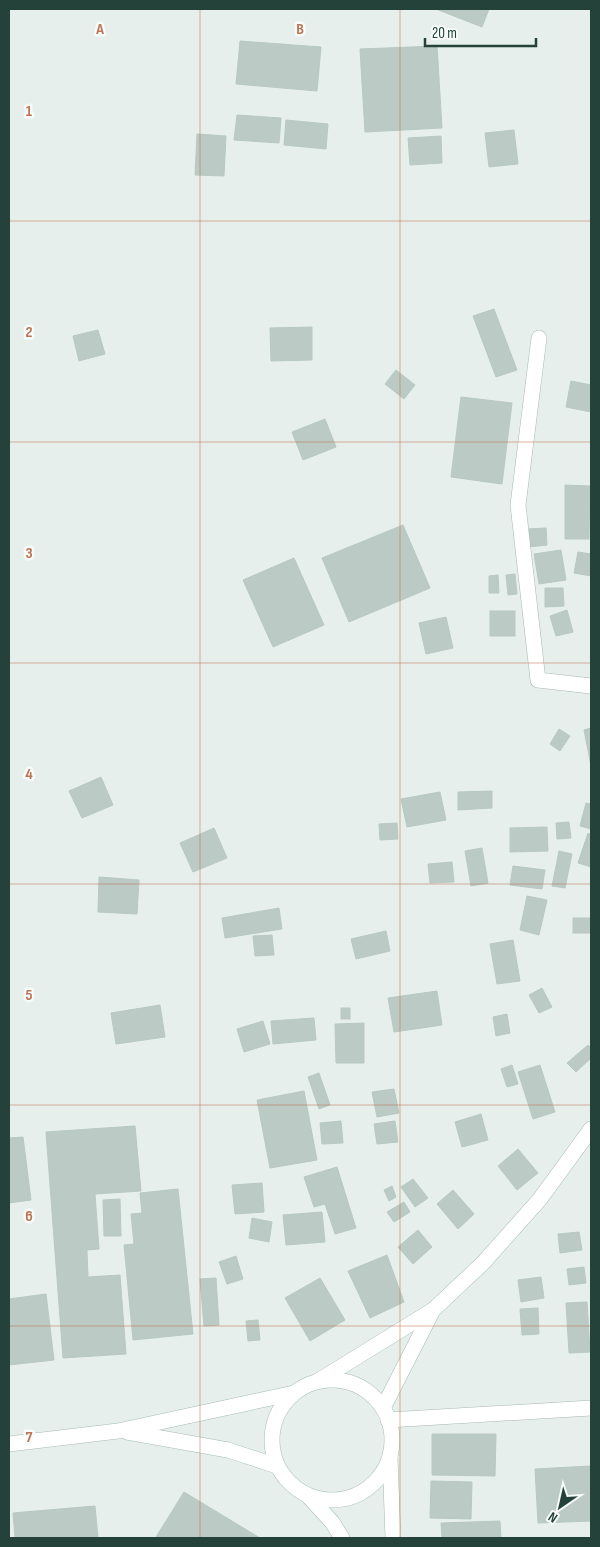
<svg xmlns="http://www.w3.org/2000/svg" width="600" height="1547" font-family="'Sofia Sans Condensed',sans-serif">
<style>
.building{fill:#bbcac4;stroke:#b8c9c2}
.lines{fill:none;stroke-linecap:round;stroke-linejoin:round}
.street-casing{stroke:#a8b8b2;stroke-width:16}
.secondary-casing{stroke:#a4bbb3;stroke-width:16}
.street{stroke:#fff;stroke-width:15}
.secondary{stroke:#fff;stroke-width:15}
.grid{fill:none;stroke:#c07456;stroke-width:1;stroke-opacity:0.55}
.grid-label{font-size:16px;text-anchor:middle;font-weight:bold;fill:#c07456;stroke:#f7fbf9;stroke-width:5;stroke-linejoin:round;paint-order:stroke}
</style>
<rect width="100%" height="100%" fill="#e6efeb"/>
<g class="building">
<polygon points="436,9 489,9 482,27"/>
<polygon points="240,41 321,47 317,91 236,84"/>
<polygon points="437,46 442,128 365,132 360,49"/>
<polygon points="237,115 281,118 279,143 234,140"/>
<polygon points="286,120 328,124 326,149 284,145"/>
<polygon points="514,130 518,164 489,167 485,133"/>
<polygon points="197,134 226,136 224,176 195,175"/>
<polygon points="441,136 442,163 410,165 408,138"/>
<polygon points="494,309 517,370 496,377 473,316"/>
<polygon points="312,327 312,360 271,361 270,328"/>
<polygon points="98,330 105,354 79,361 73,336"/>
<polygon points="396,370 415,385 404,399 385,384"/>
<polygon points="571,381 591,385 591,412 566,407"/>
<polygon points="461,397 512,403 502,484 451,477"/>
<polygon points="325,419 336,447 303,460 292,432"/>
<polygon points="565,485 590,486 589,539 565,539"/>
<polygon points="403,525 430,588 349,622 322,558"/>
<polygon points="546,528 547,545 529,547 527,529"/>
<polygon points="561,550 566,580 539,584 534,554"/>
<polygon points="578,552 591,554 591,576 574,573"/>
<polygon points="294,558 324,625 273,647 243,580"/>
<polygon points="515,574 517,594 508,595 506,575"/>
<polygon points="498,575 499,593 489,593 489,576"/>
<polygon points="545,588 563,588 564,606 545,607"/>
<polygon points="567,610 573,632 556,636 550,616"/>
<rect x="490" y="611" width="25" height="25"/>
<polygon points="446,617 453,648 426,654 419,623"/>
<polygon points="591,728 591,766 584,730"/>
<polygon points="559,729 570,736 560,751 550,744"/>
<polygon points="101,777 113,805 82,818 69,791"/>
<polygon points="492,791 492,808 458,810 458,792"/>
<polygon points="440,792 446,820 407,827 401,799"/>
<polygon points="586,803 591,804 591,829 580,826"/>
<polygon points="569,822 571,838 557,839 556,823"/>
<polygon points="397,823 398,839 380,840 379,824"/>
<polygon points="547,827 548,851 510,852 510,828"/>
<polygon points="214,828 227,858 193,872 180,843"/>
<polygon points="588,833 591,835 591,867 578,863"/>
<polygon points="482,848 488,883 471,886 465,851"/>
<polygon points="559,851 572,854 565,888 552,886"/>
<polygon points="452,862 454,882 430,883 428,864"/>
<polygon points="513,866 545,870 542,889 510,885"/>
<polygon points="99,877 139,880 137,914 98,912"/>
<polygon points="527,896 547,900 539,935 520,930"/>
<polygon points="279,908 282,929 225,938 222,918"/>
<rect x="573" y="918" width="18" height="15"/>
<polygon points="386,931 390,951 356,959 351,939"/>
<polygon points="272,935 274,955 255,956 253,936"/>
<polygon points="513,940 520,981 497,984 490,944"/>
<polygon points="542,988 552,1007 539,1013 529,995"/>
<polygon points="437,991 442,1025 394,1032 388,998"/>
<polygon points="160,1005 165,1037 116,1044 111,1013"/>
<rect x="341" y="1008" width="9" height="11"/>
<polygon points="507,1014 510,1033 496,1036 493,1017"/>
<polygon points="314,1018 316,1040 273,1044 271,1021"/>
<polygon points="263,1021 270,1044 244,1052 237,1029"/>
<polygon points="364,1023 364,1063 336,1063 335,1024"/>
<polygon points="588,1045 591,1048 591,1058 576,1072 567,1063"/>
<polygon points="512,1065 518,1084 507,1087 501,1069"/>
<polygon points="540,1065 555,1112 533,1119 518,1072"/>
<polygon points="319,1073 330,1105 319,1109 308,1077"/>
<polygon points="394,1089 399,1113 377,1117 372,1092"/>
<polygon points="304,1091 317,1160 270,1168 257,1100"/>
<polygon points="481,1114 488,1140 462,1147 455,1122"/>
<polygon points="341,1121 343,1143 322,1144 320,1123"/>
<polygon points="395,1121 398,1142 377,1144 374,1124"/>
<polygon points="135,1126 141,1191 95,1194 99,1249 87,1250 88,1277 120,1275 126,1354 63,1358 46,1132"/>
<polygon points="23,1137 31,1200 9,1203 9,1138"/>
<polygon points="518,1149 538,1173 517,1190 498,1166"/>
<polygon points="337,1167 356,1228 335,1234 325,1204 314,1207 304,1177"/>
<polygon points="413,1179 428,1198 415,1207 401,1187"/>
<polygon points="262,1183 264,1212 235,1214 232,1185"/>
<polygon points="392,1186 396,1197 389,1201 384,1190"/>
<polygon points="178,1189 193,1334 133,1340 124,1245 134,1244 131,1214 142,1213 140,1193"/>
<polygon points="453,1190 474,1214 458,1229 437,1204"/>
<polygon points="120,1199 121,1236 104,1236 103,1200"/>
<polygon points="404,1202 410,1212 394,1222 387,1212"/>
<polygon points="322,1212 325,1242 286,1245 283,1215"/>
<polygon points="252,1218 272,1222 269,1242 249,1238"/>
<polygon points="418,1230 432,1247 413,1264 398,1247"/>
<polygon points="579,1232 582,1250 560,1253 558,1234"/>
<polygon points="387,1255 404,1302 370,1318 348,1271"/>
<polygon points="236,1256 243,1279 227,1284 219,1262"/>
<polygon points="584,1267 586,1283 569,1285 567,1269"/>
<polygon points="541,1277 544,1298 521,1302 518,1280"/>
<polygon points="216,1278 219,1325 204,1326 200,1279"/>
<polygon points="320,1278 345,1320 310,1341 285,1298"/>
<polygon points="46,1294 54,1360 9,1365 9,1299"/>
<polygon points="587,1302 590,1352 569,1353 566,1303"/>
<polygon points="538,1308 539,1334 522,1335 520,1309"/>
<polygon points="258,1320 260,1340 248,1341 246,1321"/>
<polygon points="432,1434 496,1434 495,1476 432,1475"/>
<polygon points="591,1466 591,1521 538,1523 535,1469"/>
<polygon points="431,1481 472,1482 471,1519 430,1518"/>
<polygon points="184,1492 260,1538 157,1538 156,1537"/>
<polygon points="95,1506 98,1538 15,1538 13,1513"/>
<polygon points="500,1521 501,1538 442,1538 441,1523"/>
</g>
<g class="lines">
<defs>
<g id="street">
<polyline points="539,338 518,505 538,680 591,686"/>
<polyline points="388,1420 591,1408"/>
</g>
<g id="secondary">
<circle cx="332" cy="1440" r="60"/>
<polyline points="318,1381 433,1310 483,1263 540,1199 591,1129"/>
<polyline points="383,1408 433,1310"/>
<polyline points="127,1432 228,1450 277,1466"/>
<polyline points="9,1444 118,1431 294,1393"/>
<polyline points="390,1457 393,1538"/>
<polyline points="309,1497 332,1522 342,1538"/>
</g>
</defs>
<use href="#street" class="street-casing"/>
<use href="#secondary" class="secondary-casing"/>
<use href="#street" class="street"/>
<use href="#secondary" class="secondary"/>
</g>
<path class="grid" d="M200 9V1538M400 9V1538M9 221H591M9 442H591M9 663H591M9 884H591M9 1105H591M9 1326H591"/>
<g class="grid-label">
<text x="100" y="34">A</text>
<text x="300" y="34">B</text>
<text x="29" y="116">1</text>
<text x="29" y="337">2</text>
<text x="29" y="558">3</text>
<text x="29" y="779">4</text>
<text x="29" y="1000">5</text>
<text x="29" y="1221">6</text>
<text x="29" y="1442">7</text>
</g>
<rect width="600" height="1547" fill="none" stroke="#24423a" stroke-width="20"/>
<g transform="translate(560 1507) rotate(214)" stroke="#f7fbf9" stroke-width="4" paint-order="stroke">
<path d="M0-4L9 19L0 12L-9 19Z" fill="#24423a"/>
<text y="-8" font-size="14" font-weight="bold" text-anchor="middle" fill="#24423a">N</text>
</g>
<path d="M425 38v8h111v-8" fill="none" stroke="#24423a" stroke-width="2.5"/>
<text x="432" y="38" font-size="15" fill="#24423a" stroke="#f7fbf9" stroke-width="4" paint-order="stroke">20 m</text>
</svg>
